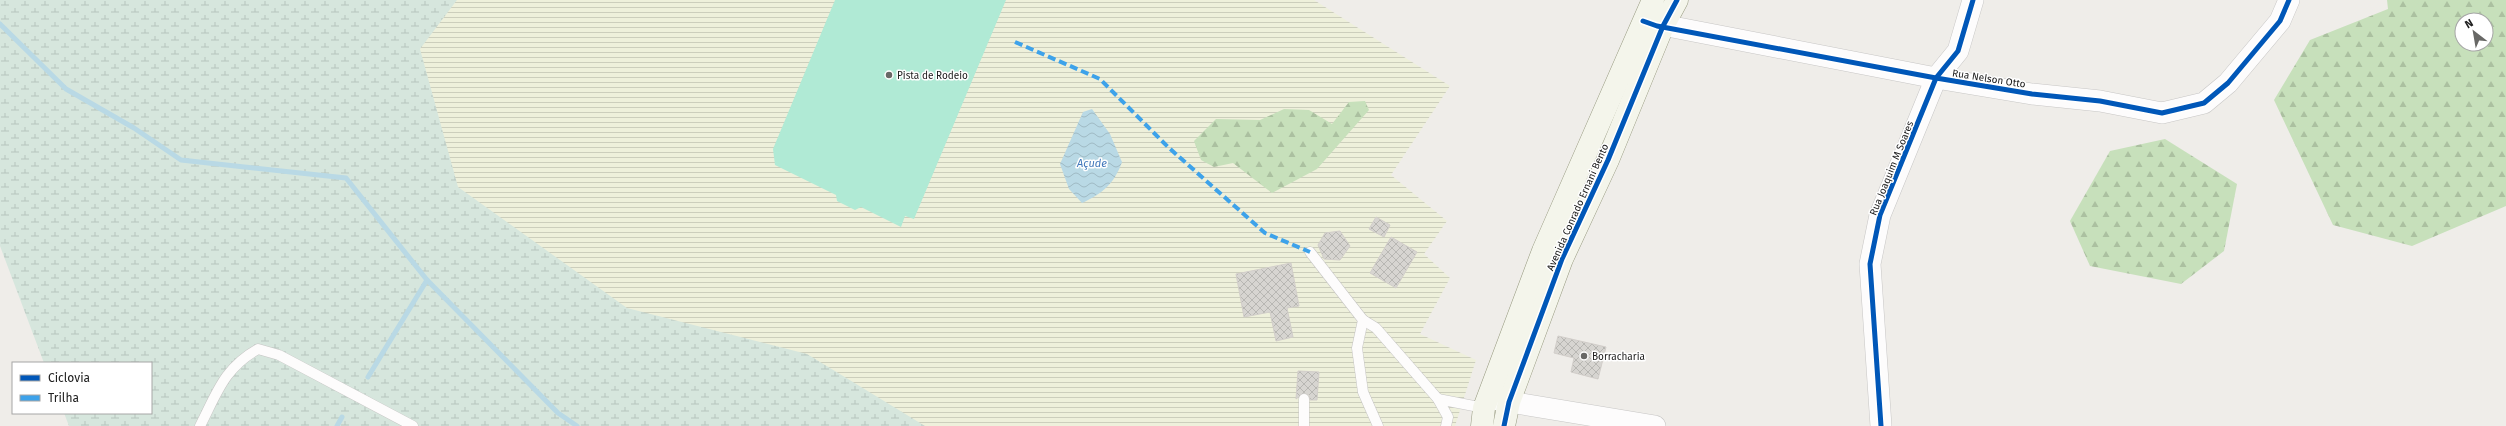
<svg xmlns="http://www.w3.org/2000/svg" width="2506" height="426" font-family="'Fira Sans',sans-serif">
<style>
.farmland{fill:url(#farmland-rules)}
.forest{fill:url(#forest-firs);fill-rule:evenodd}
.wetland{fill:url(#wetland-marsh)}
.pitch{fill:#b0ead5}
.water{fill:url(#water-waves)}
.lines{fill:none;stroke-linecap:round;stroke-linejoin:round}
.stream{stroke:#b9d9e5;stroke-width:5}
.building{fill:url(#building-cross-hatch);stroke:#d2ceca}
.lane-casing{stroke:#c7c6c5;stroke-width:11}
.street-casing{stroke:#c7c6c5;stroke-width:22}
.secondary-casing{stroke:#96997f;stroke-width:23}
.lane{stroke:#fdfcfc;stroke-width:10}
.street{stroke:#fdfcfc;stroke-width:21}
.secondary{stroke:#f4f5eb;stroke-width:22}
.quiet{stroke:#3da2ea;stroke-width:4;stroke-dasharray:8 4;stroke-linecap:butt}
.cycleway-casing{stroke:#fff;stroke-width:8}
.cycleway{stroke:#0057b8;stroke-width:5}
.poi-dot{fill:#686866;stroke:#fff;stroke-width:1.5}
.labels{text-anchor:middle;stroke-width:3;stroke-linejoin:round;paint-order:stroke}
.poi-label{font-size:10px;fill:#202020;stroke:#fff;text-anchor:start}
.street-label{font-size:10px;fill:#202020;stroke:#fff}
.water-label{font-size:11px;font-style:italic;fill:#4278bb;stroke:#fff}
</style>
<defs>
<pattern id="farmland-rules" width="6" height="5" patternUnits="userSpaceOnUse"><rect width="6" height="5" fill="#eef0db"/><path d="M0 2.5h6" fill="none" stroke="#cccebc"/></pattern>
<pattern id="forest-firs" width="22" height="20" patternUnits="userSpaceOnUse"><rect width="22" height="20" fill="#c7e0bb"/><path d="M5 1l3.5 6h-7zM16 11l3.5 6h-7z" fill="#abc0a0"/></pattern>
<pattern id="wetland-marsh" width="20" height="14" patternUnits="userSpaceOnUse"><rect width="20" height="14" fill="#d6e6dd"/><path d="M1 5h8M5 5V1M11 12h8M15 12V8" fill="none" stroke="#b7c5bd"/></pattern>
<pattern id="water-waves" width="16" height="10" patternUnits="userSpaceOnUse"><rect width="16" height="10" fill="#b9d9e5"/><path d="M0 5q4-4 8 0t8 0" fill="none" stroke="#9fbac4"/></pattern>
<pattern id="building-cross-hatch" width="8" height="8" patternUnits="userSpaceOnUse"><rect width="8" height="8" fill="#d7d5d1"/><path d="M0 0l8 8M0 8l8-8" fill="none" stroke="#b8b7b3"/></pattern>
</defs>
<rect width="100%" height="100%" fill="#efede9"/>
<polygon class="farmland" points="0,0 1314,0 1450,86 1391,175 1447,221 1424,254 1450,278 1420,334 1476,360 1455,426 606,426"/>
<g class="forest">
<path d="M2387 0H2506V206L2412 246 2333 225 2274 100 2310 40 2388 9ZM2462 20H2486V44H2462Z"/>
<polygon points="1365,101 1369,110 1317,169 1272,193 1233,163 1214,167 1201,160 1194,141 1216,119 1260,120 1284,109 1309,110 1332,124 1349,102"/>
<polygon points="2165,139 2237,184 2224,251 2181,284 2090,266 2070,221 2110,151"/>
</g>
<polygon class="wetland" points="0,0 457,0 420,49 458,187 627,308 807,354 925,426 69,426 64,413 151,413 151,363 44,363 0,246"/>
<polygon class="pitch" points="835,0 1006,0 914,219 905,216 901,227 861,207 855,210 837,201 836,195 775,165 773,149"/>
<path class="water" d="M1092 109 1110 134 1122 162C1114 184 1103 193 1082 203L1069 189 1060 164 1083 112Z"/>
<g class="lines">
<g class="stream">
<polyline points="0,24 66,89 134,128 181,160 346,178 427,280 558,413 577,426"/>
<polyline points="368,377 427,280"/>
<polyline points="337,426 342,417"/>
</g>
</g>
<g class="building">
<polygon points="1376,217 1390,225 1384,237 1369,229"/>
<polygon points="1340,231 1350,246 1340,260 1324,259 1318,245 1325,233"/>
<polygon points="1391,237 1417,252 1396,288 1370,273"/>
<polygon points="1291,263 1299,306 1287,308 1293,337 1276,341 1270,312 1244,317 1236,274"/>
<polygon points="1558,336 1606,347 1598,379 1571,372 1574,358 1554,353"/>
<polygon points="1298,371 1319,372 1317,400 1310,400 1309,395 1304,393 1296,399"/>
</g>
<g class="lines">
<defs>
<g id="lane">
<polyline points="1310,252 1363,320 1357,348 1363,392 1378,426"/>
<polyline points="1363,320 1376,328 1438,399 1448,417 1446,426"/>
<polyline points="1304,399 1304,426"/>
<polyline points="1438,399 1484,408"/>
<path d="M200 426C217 393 224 368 258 349L279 355 413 426"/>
</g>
<g id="street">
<polyline points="1647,22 1936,78 2032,94 2100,101 2162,113 2204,103 2228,83 2280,21 2289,0"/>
<polyline points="1492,399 1655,426"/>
<polyline points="1881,426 1870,264 1880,215 1936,78 1958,51 1973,0"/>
</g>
<g id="secondary">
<polyline points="1482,426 1484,408 1543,251 1653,0"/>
<polyline points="1504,426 1509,402 1562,259 1608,160 1663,26 1677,0"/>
</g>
</defs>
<use href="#lane" class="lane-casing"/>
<use href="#street" class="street-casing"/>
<use href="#secondary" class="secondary-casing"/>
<use href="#lane" class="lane"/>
<use href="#street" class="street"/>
<use href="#secondary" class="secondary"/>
<polyline class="quiet" points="1015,42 1100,79 1168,147 1265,233 1310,252"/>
<defs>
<g id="cycleway">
<polyline points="1643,21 1657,26 1936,78 2032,94 2100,101 2162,113 2204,103 2228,83 2280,21 2289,0"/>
<polyline points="1504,426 1509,402 1562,259 1608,160 1663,26 1677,0"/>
<polyline points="1881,426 1870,264 1880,215 1936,78 1958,51 1973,0"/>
</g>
</defs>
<use href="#cycleway" class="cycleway-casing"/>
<use href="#cycleway" class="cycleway"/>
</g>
<g class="poi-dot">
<circle cx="889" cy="75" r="4"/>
<circle cx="1584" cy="356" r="4"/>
</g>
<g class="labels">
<g class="poi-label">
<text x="897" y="79">Pista de Rodeio</text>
<text x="1592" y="360">Borracharia</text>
</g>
<g class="street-label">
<text transform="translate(1989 78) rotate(9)" y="4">Rua Nelson Otto</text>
<text transform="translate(1891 168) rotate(-68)" y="4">Rua Joaquim M Soares</text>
<text transform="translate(1577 207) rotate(-66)" y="4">Avenida Conrado Ernani Bento</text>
</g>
<g class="water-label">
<text x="1092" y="167">Açude</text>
</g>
</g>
<rect x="12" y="362" width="140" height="52" fill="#ffffff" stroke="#a6a6a6"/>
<rect x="20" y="375" width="20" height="6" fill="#0057b8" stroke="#a6a6a6"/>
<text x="48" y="382" font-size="12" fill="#202020">Ciclovia</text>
<rect x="20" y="395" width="20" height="6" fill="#3da2ea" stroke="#a6a6a6"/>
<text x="48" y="402" font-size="12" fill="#202020">Trilha</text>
<g transform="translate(2474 32) rotate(329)"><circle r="19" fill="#ffffff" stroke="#a6a6a6"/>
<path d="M0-3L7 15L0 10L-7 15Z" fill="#686866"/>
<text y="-6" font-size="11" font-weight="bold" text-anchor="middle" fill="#202020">N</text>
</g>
</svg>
